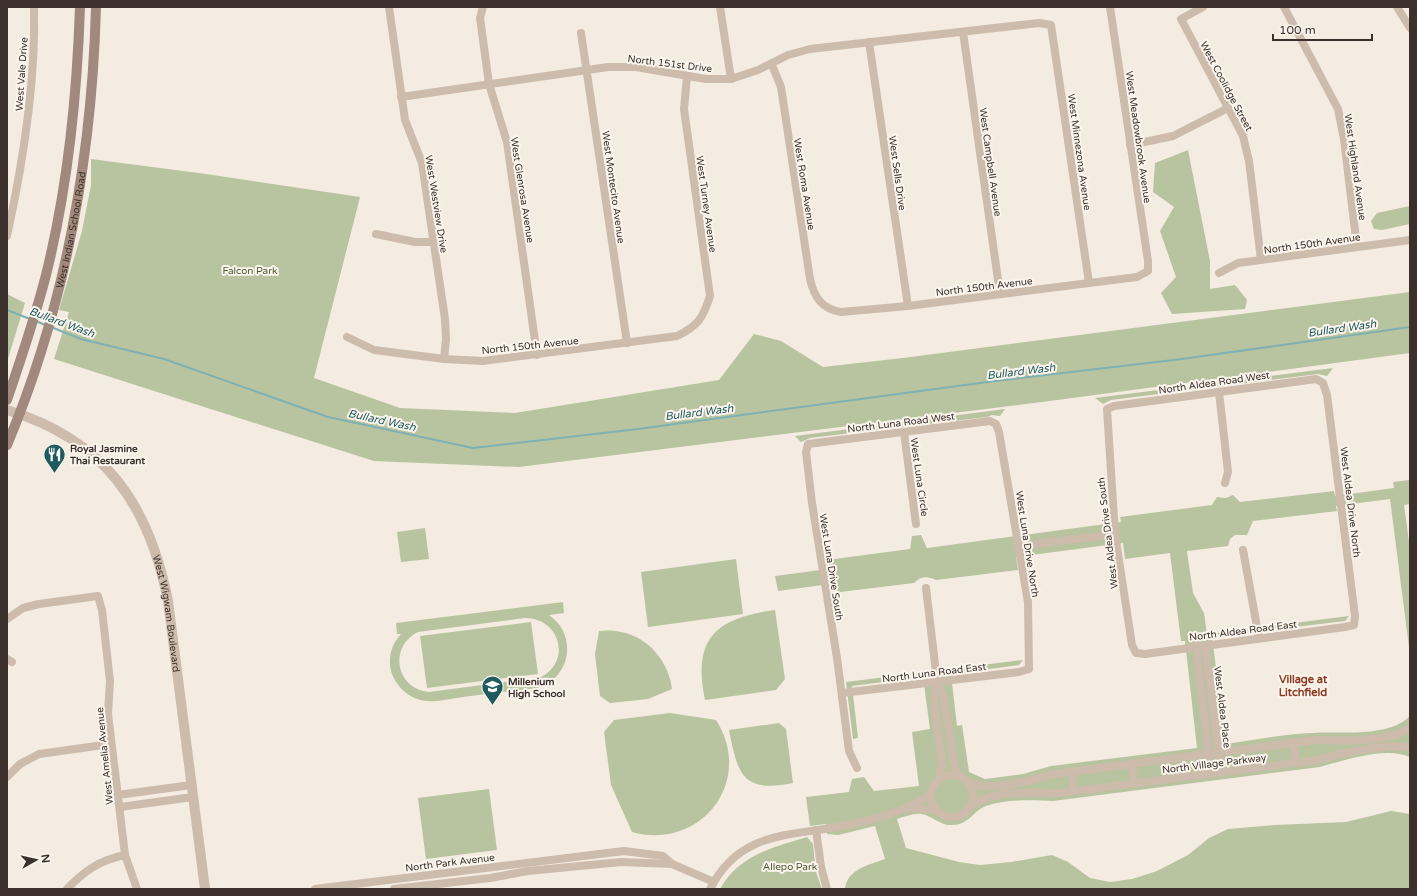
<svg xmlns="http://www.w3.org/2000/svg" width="1417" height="896" font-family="'Varela Round',sans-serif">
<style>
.green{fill:#b8c4a0;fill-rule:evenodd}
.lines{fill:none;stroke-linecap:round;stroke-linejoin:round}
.stream{stroke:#7fb0b2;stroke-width:2}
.minor{stroke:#cdbbac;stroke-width:8}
.tertiary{stroke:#cdbbac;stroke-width:10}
.secondary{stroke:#a18a7d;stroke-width:10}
.labels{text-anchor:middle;stroke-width:4;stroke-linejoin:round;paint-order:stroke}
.street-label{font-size:10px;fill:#3b302b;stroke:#fbf5ee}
.park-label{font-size:10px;fill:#4a5a2e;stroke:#fbf5ee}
.poi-label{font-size:10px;font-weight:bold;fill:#3b302b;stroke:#fbf5ee;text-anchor:start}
.water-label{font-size:11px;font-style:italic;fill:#1f5a5e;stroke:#fbf5ee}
.neighbourhood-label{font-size:11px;font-weight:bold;fill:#8c3b22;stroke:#fbf5ee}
</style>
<rect width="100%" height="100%" fill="#f4ebe1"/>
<g class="green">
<polygon points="1188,150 1210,261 1210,289 1235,285 1247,300 1245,309 1172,314 1161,293 1176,277 1160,231 1174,207 1153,192 1155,163"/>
<polygon points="91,159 206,174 360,197 314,378 400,408 515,413 719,380 754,334 781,341 823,367 903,358 1410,292 1410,353 1042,402 519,467 374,461 54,359 69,312 59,310 82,231 91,185"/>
<polygon points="1410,206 1410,224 1382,230 1374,229 1371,221 1377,213"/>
<polygon points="7,294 25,303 7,362"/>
<polygon points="1333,368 1327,376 1318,374 1111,400 1103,404 1095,398"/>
<polygon points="1005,409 1000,416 992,415 987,417 810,438 801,442 795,436"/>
<path d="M1410 480V504L1404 505 1410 549V655L1390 499 1336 506 1337 511 1253 521 1247 535H1235L1230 539 1228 546 1187 551 1193 593 1204 613 1207 634 1349 616 1345 621 1212 637 1226 744C1255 740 1284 734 1313 733 1342 731 1388 738 1410 716V757C1386 746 1345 760 1320 767L1053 801C1033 800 1005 799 986 806 973 811 969 825 952 825 940 826 932 815 921 814 914 813 904 817 897 819L906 848 959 862 980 865 1011 862 1052 855 1068 862 1090 878 1110 882 1132 879 1157 871 1188 855 1209 838 1228 829 1275 825 1346 822 1391 811 1410 814V889H845C847 869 869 865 885 859L875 826 838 835 827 834 826 824 810 826 806 797 849 792 852 779 864 777 874 791 919 786 912 732 930 729 923 677 852 686 858 738 853 739 846 682 1023 660 1019 665 951 674 957 726 962 725 969 772 985 779 1023 774 1051 766 1197 748 1185 641H1181L1170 553 1125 559 1123 543 1016 557 1018 570 936 580C927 576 921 576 914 583L832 593 830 584 778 591 775 576 828 569 827 560 910 549 912 536 921 535 927 548 1121 522 1120 517 1212 505 1217 497 1226 498 1233 495 1240 502 1334 491 1335 496 1394 488 1393 482Z"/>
<polygon points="425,528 429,559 401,562 397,532"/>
<polygon points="736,559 743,614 648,627 641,572"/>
<path d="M563 602 564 613 549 615C578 635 571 678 537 688 512 691 488 694 463 697 448 699 432 704 417 699 406 695 396 685 392 674 387 659 391 645 401 634H397L396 623ZM525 618C560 618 572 661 541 677L429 692C396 689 388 647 418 632Z"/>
<path d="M775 610 785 679 776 690 705 700C692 638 716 618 775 610Z"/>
<polygon points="531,622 538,674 427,688 420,636"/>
<path d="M599 631C636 626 667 652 672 689L648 699 610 703 600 696 595 654Z"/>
<path d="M670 713 716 720C755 781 701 851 632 832L611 785 604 732 614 720Z"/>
<path d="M779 723 786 729 793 783C742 793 738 775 729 730Z"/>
<polygon points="489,789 497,850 426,859 418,798"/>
<path d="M807 837 813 844 816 872 822 889H720C738 856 773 847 807 837Z"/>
</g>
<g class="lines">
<g class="stream">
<polyline points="7,310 30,319"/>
<polyline points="36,321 45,325"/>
<polyline points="51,327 81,339 164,359 328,417 473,448 638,429 995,381 1182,359 1410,327"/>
</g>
<g class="minor">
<polyline points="389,7 405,120 422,163 445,319 446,339 444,359"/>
<polyline points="483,7 480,18 489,84 507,142 537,355"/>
<polyline points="720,7 731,79"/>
<polyline points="1203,7 1181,19 1243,136 1249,161 1261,260"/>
<polyline points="1284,7 1338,109 1344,139 1357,247"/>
<polyline points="1397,7 1410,28"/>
<polyline points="963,32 1000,294"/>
<polyline points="581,33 627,343"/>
<polyline points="869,42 908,306"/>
<path d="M772 65 781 87 810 279C814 297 822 309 841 312L908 306 1137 277 1148 271V261L1110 7"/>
<polyline points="401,97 608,67 636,67 706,79 731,79 758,70 788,55 810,49 1039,23 1051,25 1089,283"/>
<polyline points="1130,145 1173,136 1228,108"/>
<polyline points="376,234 415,242 434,242"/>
<path d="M7 236C23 163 36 82 34 7"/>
<polyline points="1219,273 1238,263 1410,240"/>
<path d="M347 337 374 350 444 359 483 361 677 336C698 326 703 318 710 296L684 109 687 76"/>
<polygon points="1316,379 1323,383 1327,395 1355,616 1354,625 1345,627 1145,654 1136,653 1132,645 1115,534 1107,409 1114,406"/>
<polyline points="1219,392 1228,472 1225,483"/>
<polyline points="904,432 916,524"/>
<polyline points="1019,546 1115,534"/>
<polyline points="1243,550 1259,638"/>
<polyline points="926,588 937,681 944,700 954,762 958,775"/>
<polyline points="7,619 23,608 39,604 98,596 102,610 110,681 108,714 125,855 137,889"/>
<polyline points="1205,645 1221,772"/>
<polyline points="1196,646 1211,774"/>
<polyline points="7,659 12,662"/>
<polyline points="937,682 934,700 942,764 939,779"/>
<polyline points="842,693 1019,672 1029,669 1028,602 999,432 996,424 990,421 808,444 806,452 812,503 837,658 849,751 857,768"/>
<polyline points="1293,743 1296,763"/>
<polyline points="1132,764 1134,783"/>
<polyline points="1072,772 1074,791"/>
<circle cx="952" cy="796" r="21"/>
<polyline points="7,777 20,764 39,754 111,744"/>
<path d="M968 782C992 793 1030 780 1054 774L1316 740C1344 741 1386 743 1410 728"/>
<polyline points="118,795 191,785"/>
<path d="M971 806C993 789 1032 793 1059 793L1317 760C1340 754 1387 742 1410 748"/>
<polyline points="120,807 193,797"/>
<polyline points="911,808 936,810"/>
<polyline points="816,830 821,867 827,889"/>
<path d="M67 889C84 871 100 860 125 855"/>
<polyline points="315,889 624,851 663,856 672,864 714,882"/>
<polyline points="394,889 490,878 528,871 621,862 672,864"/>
<path d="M710 889C737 836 779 836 831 828 863 823 904 813 931 794"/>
</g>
<path class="tertiary" id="s1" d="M7 410C104 439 149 504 168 601L205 889"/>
<g class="secondary">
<path d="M7 400C21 359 35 318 46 275 68 187 77 97 80 7"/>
<path id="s2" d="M7 445C65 307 92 156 96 7"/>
</g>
</g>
<defs>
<symbol id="restaurant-pin" viewBox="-11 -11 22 30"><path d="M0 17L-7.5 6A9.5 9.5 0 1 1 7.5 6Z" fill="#1f5a5e" stroke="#fbf5ee"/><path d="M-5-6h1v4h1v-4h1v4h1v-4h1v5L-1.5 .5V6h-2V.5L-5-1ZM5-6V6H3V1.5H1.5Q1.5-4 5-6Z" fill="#fff"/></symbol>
<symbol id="school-pin" viewBox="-11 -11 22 30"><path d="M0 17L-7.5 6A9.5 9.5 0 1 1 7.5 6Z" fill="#1f5a5e" stroke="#fbf5ee"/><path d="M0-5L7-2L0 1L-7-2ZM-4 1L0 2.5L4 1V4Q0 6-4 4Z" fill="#fff"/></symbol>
</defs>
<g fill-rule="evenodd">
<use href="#restaurant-pin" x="42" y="442" width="25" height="34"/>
<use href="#school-pin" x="480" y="674" width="25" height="34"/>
</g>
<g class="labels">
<g class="street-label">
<text transform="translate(670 63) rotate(7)" y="4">North 151st Drive</text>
<text transform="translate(21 74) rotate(-86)" y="4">West Vale Drive</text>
<text transform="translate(1227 86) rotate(62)" y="4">West Coolidge Street</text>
<text transform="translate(1139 137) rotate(82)" y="4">West Meadowbrook Avenue</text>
<text transform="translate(1080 152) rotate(82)" y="4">West Minnezona Avenue</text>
<text transform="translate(991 162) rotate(82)" y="4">West Campbell Avenue</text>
<text transform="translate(1356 167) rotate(82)" y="4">West Highland Avenue</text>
<text transform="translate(898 173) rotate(82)" y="4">West Sells Drive</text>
<text transform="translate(805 184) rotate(81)" y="4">West Roma Avenue</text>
<text transform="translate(614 187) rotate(82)" y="4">West Montecito Avenue</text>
<text transform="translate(523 190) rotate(81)" y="4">West Glenrosa Avenue</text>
<text transform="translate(437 204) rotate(81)" y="4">West Westview Drive</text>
<text transform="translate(707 204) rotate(82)" y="4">West Turney Avenue</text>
<text dy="4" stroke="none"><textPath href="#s2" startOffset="225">West Indian School Road</textPath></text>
<text transform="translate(1312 243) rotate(-8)" y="4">North 150th Avenue</text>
<text transform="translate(984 286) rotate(-7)" y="4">North 150th Avenue</text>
<text transform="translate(530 345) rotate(-6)" y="4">North 150th Avenue</text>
<text transform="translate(1214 382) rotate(-8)" y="4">North Aldea Road West</text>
<text transform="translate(901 422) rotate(-7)" y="4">North Luna Road West</text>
<text transform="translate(920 477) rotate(82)" y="4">West Luna Circle</text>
<text transform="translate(1351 502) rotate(83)" y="4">West Aldea Drive North</text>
<text transform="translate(1107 533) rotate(-97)" y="4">West Aldea Drive South</text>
<text transform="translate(1028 544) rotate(81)" y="4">West Luna Drive North</text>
<text transform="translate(832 567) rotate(81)" y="4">West Luna Drive South</text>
<text dy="4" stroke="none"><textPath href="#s1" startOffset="277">West Wigwam Boulevard</textPath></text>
<text transform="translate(1243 630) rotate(-7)" y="4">North Aldea Road East</text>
<text transform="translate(934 672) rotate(-7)" y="4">North Luna Road East</text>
<text transform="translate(1223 707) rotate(83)" y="4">West Aldea Place</text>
<text transform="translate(104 756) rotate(-96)" y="4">West Amelia Avenue</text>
<text transform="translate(1214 763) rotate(-7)" y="4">North Village Parkway</text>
<text transform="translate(450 862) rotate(-7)" y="4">North Park Avenue</text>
</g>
<g class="park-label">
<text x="250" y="274">Falcon Park</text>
<text x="790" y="870">Allepo Park</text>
</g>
<g class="poi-label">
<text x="70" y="452">Royal Jasmine<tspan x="70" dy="12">Thai Restaurant</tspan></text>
<text x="508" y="685">Millenium<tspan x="508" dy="12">High School</tspan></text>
</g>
<g class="water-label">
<text transform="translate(62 322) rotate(20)" y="4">Bullard Wash</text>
<text transform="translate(1342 328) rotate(-8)" y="4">Bullard Wash</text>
<text transform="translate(1021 371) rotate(-7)" y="4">Bullard Wash</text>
<text transform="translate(699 412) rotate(-7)" y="4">Bullard Wash</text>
<text transform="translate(382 420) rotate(12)" y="4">Bullard Wash</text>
</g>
<g class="neighbourhood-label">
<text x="1303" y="683">Village at<tspan x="1303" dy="13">Litchfield</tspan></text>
</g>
</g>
<rect width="1417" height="896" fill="none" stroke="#3b302b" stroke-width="16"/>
<g transform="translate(36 860) rotate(82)" stroke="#fbf5ee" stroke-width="3" paint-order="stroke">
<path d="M0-3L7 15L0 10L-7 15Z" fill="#3b302b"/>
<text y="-6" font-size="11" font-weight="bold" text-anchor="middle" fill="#3b302b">N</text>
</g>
<path d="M1273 34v6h99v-6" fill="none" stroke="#3b302b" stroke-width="2"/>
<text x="1279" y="34" font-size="12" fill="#3b302b" stroke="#fbf5ee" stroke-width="3" paint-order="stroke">100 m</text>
</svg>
